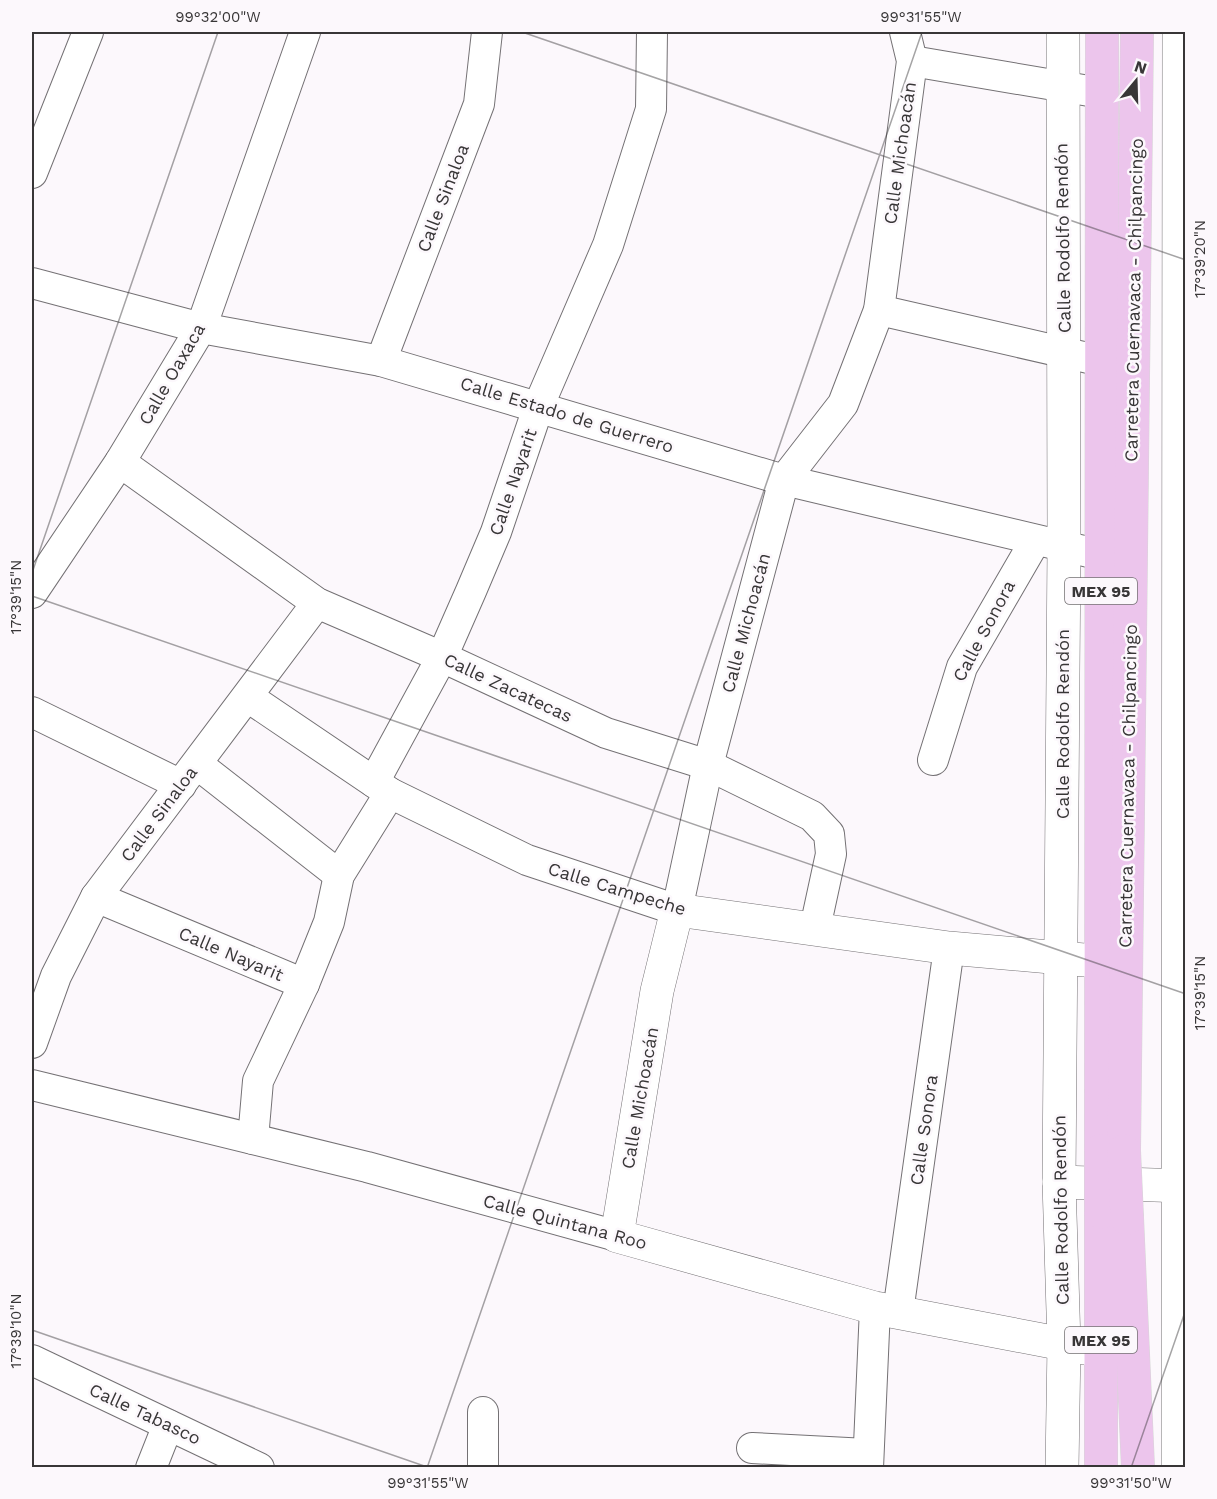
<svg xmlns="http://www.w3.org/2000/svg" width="1217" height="1499" font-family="'Work Sans',sans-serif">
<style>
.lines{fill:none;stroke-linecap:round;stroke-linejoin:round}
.minor-casing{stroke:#747174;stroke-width:32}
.tertiary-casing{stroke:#747174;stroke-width:34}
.primary-casing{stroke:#d7d7d7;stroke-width:34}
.minor{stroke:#fff;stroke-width:30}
.tertiary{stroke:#fff;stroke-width:33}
.primary{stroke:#ecc5ec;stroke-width:33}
.primary-bridge-casing{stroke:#d7d7d7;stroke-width:34;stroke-linecap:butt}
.primary-bridge{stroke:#ecc5ec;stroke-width:33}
.ticks{fill:none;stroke:#383637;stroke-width:1.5;stroke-opacity:0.45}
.labels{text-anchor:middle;stroke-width:5;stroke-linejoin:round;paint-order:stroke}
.shield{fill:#fcf8fc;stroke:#737072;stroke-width:1.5}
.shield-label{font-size:16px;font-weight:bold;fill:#383637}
.street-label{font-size:18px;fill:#383637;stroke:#fcf8fc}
.neatline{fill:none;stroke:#383637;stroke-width:2}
.ticks-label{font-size:15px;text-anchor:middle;fill:#383637}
</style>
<rect width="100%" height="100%" fill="#fcf8fc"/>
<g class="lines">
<defs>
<g id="minor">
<polyline points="912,61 1101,93"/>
<polyline points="32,173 88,32"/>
<polyline points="32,283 201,328 381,361 784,480 1101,555"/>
<polyline points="879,310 1101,361"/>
<polyline points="381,361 479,104 487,32"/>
<polyline points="120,462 317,603 442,657 606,733 708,765 812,816 829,834 831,854 815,928"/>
<polyline points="32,593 120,462 201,328 305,32"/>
<polyline points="248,697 390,793 527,860 677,910 708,765 784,480 843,404 879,310 912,61 905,32"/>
<polyline points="32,712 181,785"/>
<polyline points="933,760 962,667 1035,541"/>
<polyline points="197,764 339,875"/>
<polyline points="374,782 442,657 471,591 496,532 539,405 608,245 651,109 652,32"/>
<polyline points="96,897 304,984"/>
<polyline points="32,1043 56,976 96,897 317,603"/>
<polyline points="32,1085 367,1167 617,1236"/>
<polyline points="253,1139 258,1081 304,984 329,922 339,875 390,793"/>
<polyline points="898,1312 949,948"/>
<polyline points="32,1360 259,1468"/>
<polyline points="483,1412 483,1468"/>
<polyline points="752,1448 867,1454"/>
<polyline points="151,1468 168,1425"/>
<polyline points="868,1468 875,1308"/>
</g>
<g id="tertiary">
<polyline points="1059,1182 1186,1186"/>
<polyline points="1084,1348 875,1308 617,1236 657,991 677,910 949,948 1084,960"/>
<polyline points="1062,1468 1064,1344 1059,1182 1064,547 1063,32"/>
<polyline points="1178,1468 1179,32"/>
</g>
<g id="primary">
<polyline points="1101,1151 1102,32"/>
<polyline points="1124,1151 1137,32"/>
<polyline points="1127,1218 1138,1468"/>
<polyline points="1101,1468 1101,1212"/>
</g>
</defs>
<use href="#minor" class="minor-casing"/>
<use href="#tertiary" class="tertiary-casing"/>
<use href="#primary" class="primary-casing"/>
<use href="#minor" class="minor"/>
<use href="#tertiary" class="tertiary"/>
<use href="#primary" class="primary"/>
<defs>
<g id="primary-bridge">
<polyline points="1101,1151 1101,1212"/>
<polyline points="1124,1151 1127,1218"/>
</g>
</defs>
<use href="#primary-bridge" class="primary-bridge-casing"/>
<use href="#primary-bridge" class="primary-bridge"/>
</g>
<path class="ticks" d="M522 32 1186 260M32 573 218 32M32 596 1186 994M32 1330 430 1468M427 1468 922 32M1131 1468 1186 1309"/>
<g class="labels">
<g class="shield">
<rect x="1065" y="578" width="72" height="26" rx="4.5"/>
<rect x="1065" y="1327" width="72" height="26" rx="4.5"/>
</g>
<g class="shield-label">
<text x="1101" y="597">MEX 95</text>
<text x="1101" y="1346">MEX 95</text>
</g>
<g class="street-label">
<text transform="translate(900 153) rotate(-82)" y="6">Calle Michoacán</text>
<text transform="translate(443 198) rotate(-69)" y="6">Calle Sinaloa</text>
<text transform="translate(1063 238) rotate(-91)" y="6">Calle Rodolfo Rendón</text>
<text transform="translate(1134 300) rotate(-89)" y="6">Carretera Cuernavaca - Chilpancingo</text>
<text transform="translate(172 374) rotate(-60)" y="6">Calle Oaxaca</text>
<text transform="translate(567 415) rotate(17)" y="6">Calle Estado de Guerrero</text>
<text transform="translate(513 482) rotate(-71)" y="6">Calle Nayarit</text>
<text transform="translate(746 623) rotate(-75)" y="6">Calle Michoacán</text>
<text transform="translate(984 631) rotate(-62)" y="6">Calle Sonora</text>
<text transform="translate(508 688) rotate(25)" y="6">Calle Zacatecas</text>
<text transform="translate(1063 724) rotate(-90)" y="6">Calle Rodolfo Rendón</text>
<text transform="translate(1128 786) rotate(-89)" y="6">Carretera Cuernavaca - Chilpancingo</text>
<text transform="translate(159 814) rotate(-53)" y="6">Calle Sinaloa</text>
<text transform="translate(617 889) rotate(17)" y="6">Calle Campeche</text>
<text transform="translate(231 954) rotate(23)" y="6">Calle Nayarit</text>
<text transform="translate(640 1098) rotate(-80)" y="6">Calle Michoacán</text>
<text transform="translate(924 1130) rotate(-82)" y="6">Calle Sonora</text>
<text transform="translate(1061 1210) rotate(-91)" y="6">Calle Rodolfo Rendón</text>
<text transform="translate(565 1222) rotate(15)" y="6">Calle Quintana Roo</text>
<text transform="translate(145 1414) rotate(25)" y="6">Calle Tabasco</text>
</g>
</g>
<rect width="1217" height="1499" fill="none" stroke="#fcf8fc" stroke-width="66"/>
<g transform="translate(1136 81) rotate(19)" stroke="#fcf8fc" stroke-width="4.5" paint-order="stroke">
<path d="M0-4.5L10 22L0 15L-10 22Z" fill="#383637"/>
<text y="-9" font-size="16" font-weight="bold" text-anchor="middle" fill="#383637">N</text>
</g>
<rect x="33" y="33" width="1151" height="1433" class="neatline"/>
<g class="ticks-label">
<text x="218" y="22">99°32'00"W</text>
<text x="921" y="22">99°31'55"W</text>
<text transform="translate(1200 259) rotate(-90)" y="5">17°39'20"N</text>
<text transform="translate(16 597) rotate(-90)" y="5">17°39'15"N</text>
<text transform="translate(1200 993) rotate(-90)" y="5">17°39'15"N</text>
<text transform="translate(16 1331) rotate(-90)" y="5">17°39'10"N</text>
<text x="428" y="1488">99°31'55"W</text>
<text x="1131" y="1488">99°31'50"W</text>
</g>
</svg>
